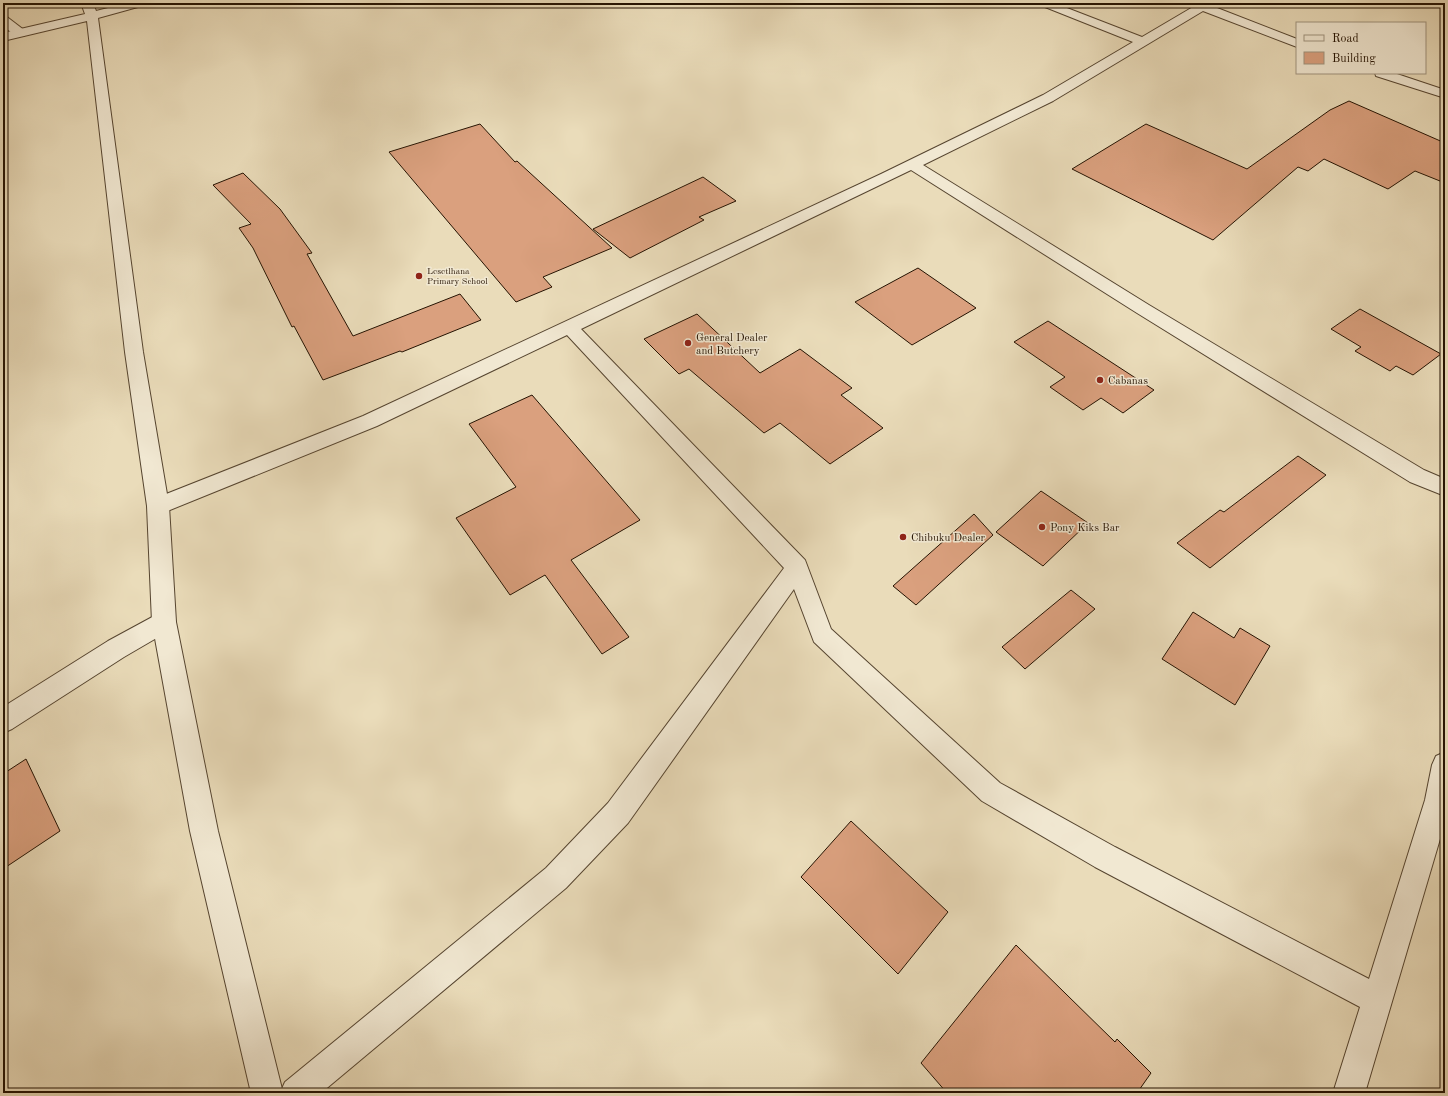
<svg xmlns="http://www.w3.org/2000/svg" width="1448" height="1096" font-family="'Old Standard TT',serif">
<style>
.building{fill:#daa07e;stroke:#251302}
.lines{fill:none;stroke-linecap:round;stroke-linejoin:round}
.minor-casing{stroke:#564530;stroke-width:2}
.tertiary-casing{stroke:#564530;stroke-width:2}
.minor{fill:#f1e8d2;fill-rule:evenodd}
.tertiary{fill:#f1e8d2;fill-rule:evenodd}
.poi-dot{fill:#8f2418;stroke:#f1e8d2;stroke-width:1.5}
.labels{text-anchor:middle;stroke-width:3;stroke-linejoin:round;paint-order:stroke}
.far-poi-label{font-size:9px;fill:#251302;stroke:#f1e8d2;text-anchor:start}
.poi-label{font-size:11px;fill:#251302;stroke:#f1e8d2;text-anchor:start}
</style>
<rect width="100%" height="100%" fill="#eadcba"/>
<filter id="stains"><feTurbulence type="fractalNoise" baseFrequency=".005" numOctaves="4"/><feColorMatrix values="0 0 0 0 .2 0 0 0 0 .09 0 0 0 0 .02 0 0 0 .5 -.17"/></filter>
<radialGradient id="worn" r=".72"><stop offset=".6" stop-color="#630" stop-opacity="0"/><stop offset="1" stop-color="#630" stop-opacity=".3"/></radialGradient>
<g class="building">
<polygon points="1349,101 1445,143 1445,183 1415,171 1388,189 1324,159 1308,171 1298,167 1213,240 1072,169 1146,124 1247,169 1330,110"/>
<polygon points="480,124 515,162 517,161 612,248 543,277 552,287 516,302 389,152"/>
<polygon points="243,173 280,209 312,253 307,254 353,336 460,294 481,320 402,352 400,351 323,380 294,326 292,327 253,248 239,228 251,224 213,185"/>
<polygon points="703,177 736,201 699,217 704,220 630,258 593,229"/>
<polygon points="918,268 976,308 912,345 855,302"/>
<polygon points="1360,309 1441,354 1413,375 1396,366 1390,371 1355,351 1361,347 1331,329"/>
<polygon points="697,314 760,373 800,349 852,388 841,395 883,428 830,464 780,423 764,433 689,369 679,374 644,339"/>
<polygon points="1048,321 1154,390 1123,413 1101,398 1083,410 1050,387 1065,377 1014,342"/>
<polygon points="532,395 640,520 571,560 629,637 602,654 545,575 510,595 456,518 516,487 469,424"/>
<polygon points="1298,456 1326,475 1210,568 1177,543 1220,510 1224,512"/>
<polygon points="1041,491 1088,523 1043,566 996,532"/>
<polygon points="974,514 993,535 916,605 893,586"/>
<polygon points="1071,590 1095,609 1025,669 1002,647"/>
<polygon points="1193,612 1234,638 1240,628 1270,646 1235,705 1162,659"/>
<polygon points="26,759 60,831 3,869 3,774"/>
<polygon points="851,821 948,912 898,974 801,877"/>
<polygon points="1016,945 1115,1042 1117,1039 1151,1073 1137,1093 947,1093 921,1063"/>
</g>
<g class="lines">
<defs>
<g id="minor">
<polygon points="1038,3 1054,3 1142,37 1198,4 1214,3 1212,6 1297,39 1297,47 1203,11 1053,101 923,165 1149,305 1424,470 1445,479 1445,496 1410,482 1137,313 911,170 581,329 805,560 831,629 1000,783 1115,847 1369,979 1425,800 1432,765 1436,756 1445,752 1445,822 1365,1093 1333,1093 1360,1007 1095,867 982,801 814,642 794,589 628,823 566,888 321,1093 280,1093 285,1082 546,868 608,803 784,568 567,335 377,426 165,512 158,514 151,512 147,506 151,500 363,416 881,174 1043,95 1133,42 1040,5"/>
<polygon points="3,16 7,17 24,30 26,33 24,36 16,36 3,26"/>
<polygon points="1375,73 1394,73 1445,90 1445,98 1376,76"/>
<polygon points="164,612 172,615 176,622 172,629 124,657 12,729 3,733 3,707 108,641 156,615"/>
</g>
<polygon id="tertiary" points="81,3 93,3 96,11 128,3 147,3 145,5 98,18 143,352 169,506 176,622 218,831 283,1093 251,1093 190,831 152,622 147,506 125,352 87,21 3,41 3,33 85,14"/>
</defs>
<use href="#minor" class="minor-casing"/>
<use href="#tertiary" class="tertiary-casing"/>
<use href="#minor" class="minor"/>
<use href="#tertiary" class="tertiary"/>
</g>
<g class="poi-dot">
<circle cx="419" cy="276" r="4"/>
<circle cx="688" cy="343" r="4"/>
<circle cx="1100" cy="380" r="4"/>
<circle cx="1042" cy="527" r="4"/>
<circle cx="903" cy="537" r="4"/>
</g>
<g class="labels">
<g class="far-poi-label">
<text x="427" y="274">Lesetlhana<tspan x="427" dy="10">Primary School</tspan></text>
</g>
<g class="poi-label">
<text x="696" y="341">General Dealer<tspan x="696" dy="13">and Butchery</tspan></text>
<text x="1108" y="384">Cabanas</text>
<text x="1050" y="531">Pony Kiks Bar</text>
<text x="911" y="541">Chibuku Dealer</text>
</g>
</g>
<rect width="1448" height="1096" fill="none" stroke="#eadcba" stroke-width="16"/>
<rect x="4" y="4" width="1440" height="1088" fill="none" stroke="#251302" stroke-width="2"/>
<rect x="8" y="8" width="1432" height="1080" fill="none" stroke="#251302"/>
<rect x="1296" y="22" width="130" height="52" fill="#f1e8d2" stroke="#9f937f"/>
<rect x="1304" y="35" width="20" height="6" fill="#f1e8d2" stroke="#9f937f"/>
<text x="1332" y="42" font-size="12" fill="#251302">Road</text>
<rect x="1304" y="52" width="20" height="12" fill="#daa07e" stroke="#9f937f"/>
<text x="1332" y="62" font-size="12" fill="#251302">Building</text>
<rect width="100%" height="100%" filter="url(#stains)"/>
<rect width="100%" height="100%" fill="url(#worn)"/>
</svg>
